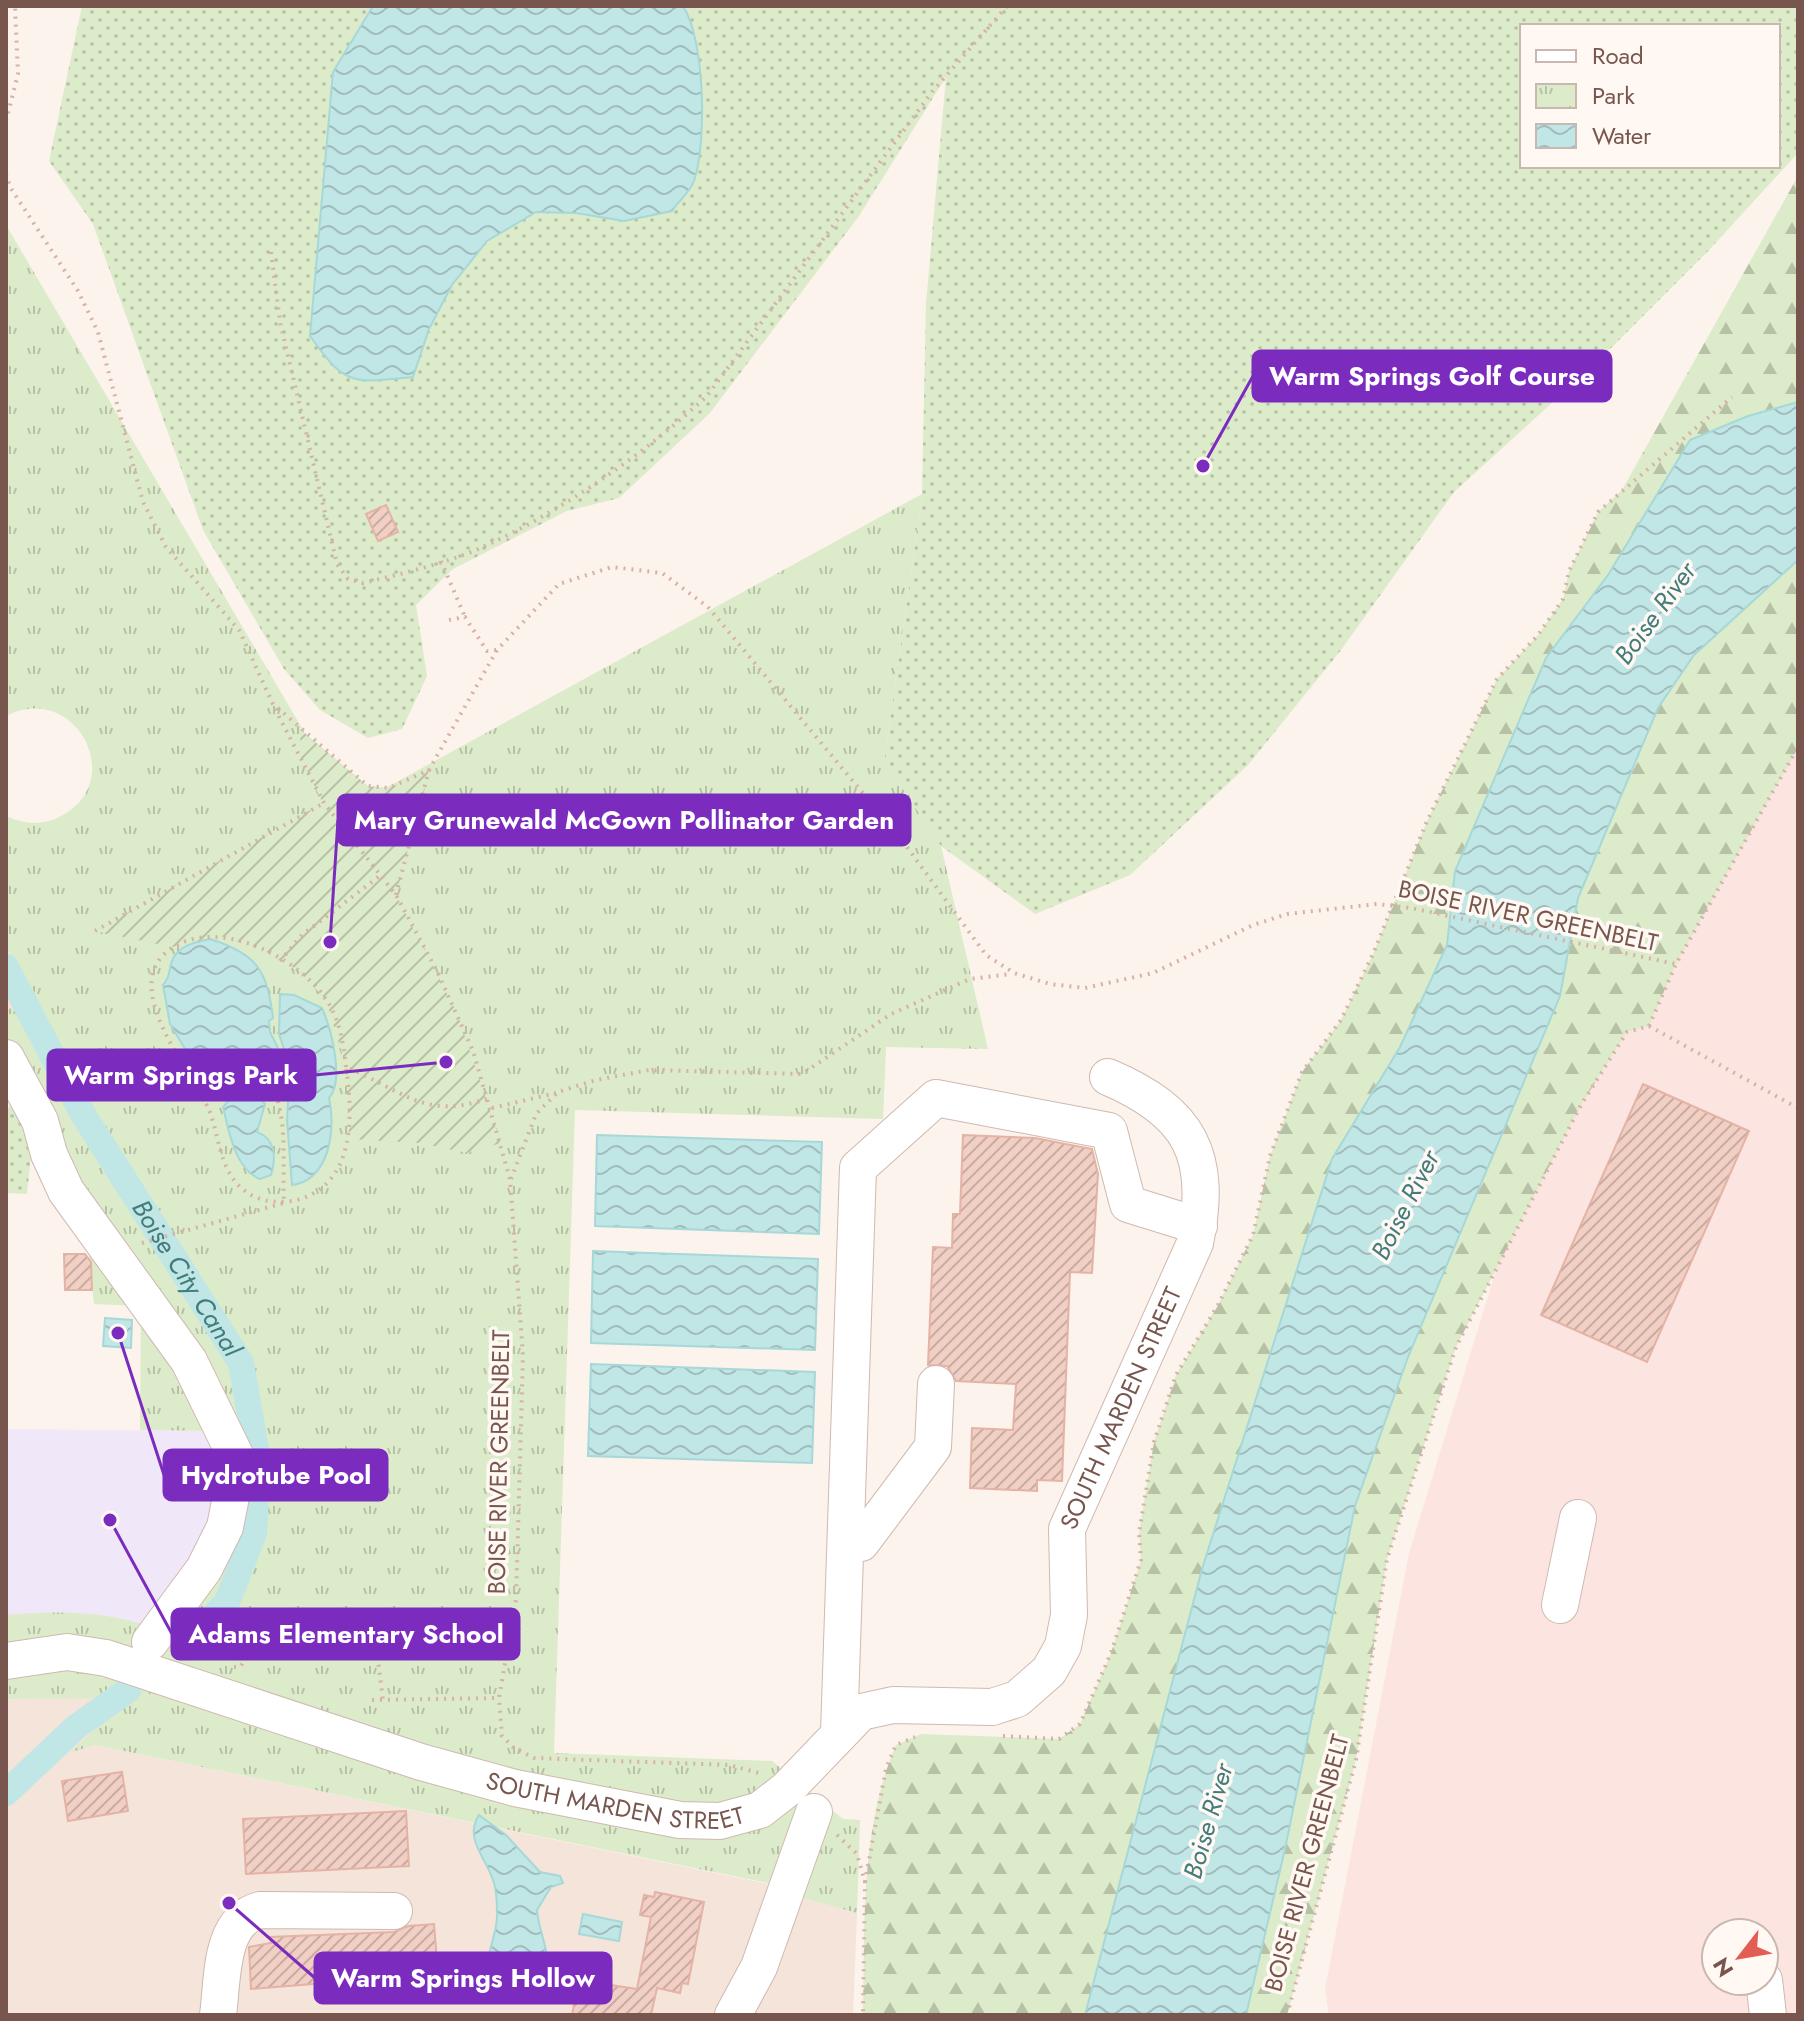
<svg xmlns="http://www.w3.org/2000/svg" width="1804" height="2021" font-family="Jost,sans-serif">
<style>
.residential{fill:#f4e4da}
.commercial{fill:#fce4e0;fill-rule:evenodd}
.education{fill:#f0e8f9}
.grass{fill:url(#grass-dots);fill-rule:evenodd}
.forest{fill:url(#forest-firs)}
.park{fill:url(#park-tufts)}
.garden{fill:url(#garden-furrows)}
.water{fill:url(#water-waves);stroke:#a6d8d8;stroke-width:2}
.lines{fill:none;stroke-linecap:round;stroke-linejoin:round}
.canal{stroke:#c0e6e6;stroke-width:26}
.building{fill:url(#building-hatch);stroke:#e4b3a5;stroke-width:2}
.minor-casing{stroke:#cfb9b0;stroke-width:38}
.path{stroke:#d7b1a6;stroke-width:4;stroke-dasharray:2 6;stroke-linecap:butt}
.minor{stroke:#fff;stroke-width:36}
.labels{text-anchor:middle;stroke-width:7;stroke-linejoin:round;paint-order:stroke}
.street-label{font-size:24px;fill:#78564e;stroke:#fff8f3}
.water-label{font-size:26px;font-style:italic;fill:#427c7c;stroke:#fff8f3}
.leader{fill:none;stroke:#7b2cbf;stroke-width:3}
.callout-dot{fill:#7b2cbf;stroke:#fff8f3;stroke-width:3}
.callout{fill:#7b2cbf;stroke:#7b2cbf;stroke-width:3}
.callout-label{font-size:26px;text-anchor:middle;font-weight:bold;fill:#fff}
</style>
<defs>
<pattern id="grass-dots" width="8" height="8" patternUnits="userSpaceOnUse" patternTransform="scale(2)"><rect width="8" height="8" fill="#dcebca"/><path d="M2 2h.1M6 6h.1" fill="none" stroke="#b7c1a6" stroke-width="1.8" stroke-linecap="round"/></pattern>
<pattern id="forest-firs" width="22" height="20" patternUnits="userSpaceOnUse" patternTransform="scale(2)"><rect width="22" height="20" fill="#dcebca"/><path d="M5 1l3.5 6h-7zM16 11l3.5 6h-7z" fill="#b7c1a6"/></pattern>
<pattern id="park-tufts" width="24" height="20" patternUnits="userSpaceOnUse" patternTransform="scale(2)"><rect width="24" height="20" fill="#dcebca"/><path d="M3 7l-1-3M5 7V3M7 7l1-3M15 17l-1-3M17 17v-4M19 17l1-3" fill="none" stroke="#b7c1a6"/></pattern>
<pattern id="garden-furrows" width="10" height="10" patternUnits="userSpaceOnUse" patternTransform="scale(2)"><rect width="10" height="10" fill="#dcebca"/><path d="M-1 1l2-2M0 10L10 0M9 11l2-2" fill="none" stroke="#b7c1a6"/></pattern>
<pattern id="water-waves" width="16" height="10" patternUnits="userSpaceOnUse" patternTransform="scale(2)"><rect width="16" height="10" fill="#c0e6e6"/><path d="M0 5q4-4 8 0t8 0" fill="none" stroke="#a1bdbd"/></pattern>
<pattern id="building-hatch" width="6" height="6" patternUnits="userSpaceOnUse" patternTransform="scale(2)"><rect width="6" height="6" fill="#f1cfc4"/><path d="M-1 1l2-2M0 6l6-6M5 7l2-2" fill="none" stroke="#c8aba1"/></pattern>
</defs>
<rect width="100%" height="100%" fill="#fcf3ec"/>
<g class="residential">
<polygon points="6,948 36,993 6,1011"/>
<polygon points="131,1697 71,1752 95,1745 803,1891 803,1898 857,1913 853,2015 6,2015 6,1699"/>
</g>
<path class="commercial" d="M1798 591V2015H1329L1325 1989 1409 1553 1576 1010ZM1716 1933H1764V1981H1716Z"/>
<polygon class="education" points="6,1429 211,1431 221,1471 211,1531 145,1625 6,1617"/>
<g class="grass">
<path d="M82 6H1798V153L1709 250 1598 361 1454 492 1341 650 1248 765 1130 875 1035 914 941 846 884 761 922 494 926 304 946 77 859 216 710 413 619 498 567 511 453 569 416 605 427 676 402 729 368 738 320 710 284 669 203 530 93 224 49 161ZM1522 26H1778V166H1522Z"/>
<path d="M22 1099C37 1123 30 1166 27 1194L6 1193V1109Z"/>
</g>
<g class="forest">
<path d="M1798 176V402L1748 416 1690 440 1608 575 1546 658 1455 871 1448 944 1400 1047 1332 1159 1202 1569 1085 2015H863C865 1926 860 1828 896 1745L921 1734 1059 1739 1080 1724 1111 1653 1141 1560 1139 1533 1154 1442 1176 1375 1218 1305 1253 1235 1270 1156 1302 1072 1341 1020 1373 954 1427 821 1497 679 1538 635 1563 599 1569 571 1598 512 1622 490Z"/>
<polygon points="1798,560 1798,748 1676,964 1649,1026 1627,1032 1581,1105 1456,1347 1387,1559 1356,1760 1287,2015 1246,2015 1285,1849 1355,1506 1408,1357 1560,996 1578,898 1658,708 1694,655"/>
</g>
<path class="park" d="M6 225 349 808 922 494 884 761 941 846 988 1049 886 1047 883 1119 575 1110 554 1753 772 1761 843 1819 860 1820 857 1913 803 1898 802 1890 95 1745 69 1753 130 1698 6 1699V1615C54 1611 99 1610 145 1625L211 1532 221 1471 211 1431 140 1430 141 1306 94 1304 87 1238 31 1161 28 1108 6 1075V1011L35 993 6 948V816C24 824 41 826 59 817 129 784 77 680 6 716Z"/>
<polygon class="garden" points="300,729 368,786 389,788 429,770 396,895 457,1013 501,1143 467,1153 420,1143 349,1139 346,1067 326,1000 298,970 261,949 221,936 172,947 95,931 323,803 301,759"/>
<g class="water">
<path d="M373 6H683C705 39 707 143 694 181 690 192 678 202 672 211L624 221 576 213 536 212 487 241 452 285 429 329 413 377C352 383 346 387 310 336L333 72Z"/>
<polygon points="1798,402 1798,560 1694,655 1658,708 1578,898 1560,996 1408,1357 1355,1506 1285,1849 1246,2015 1085,2015 1202,1569 1332,1159 1400,1047 1447,945 1455,871 1546,658 1608,575 1690,440 1748,416"/>
<path d="M210 939C258 954 267 971 273 1018L269 1021 270 1032 283 1058 280 1066H262L251 1089 210 1090 170 1024 163 985C171 976 168 971 172 961 178 945 196 942 210 939Z"/>
<path d="M280 994 294 995 322 1008C331 1029 345 1080 329 1098 336 1128 330 1180 292 1185L287 1120 290 1067 279 1034Z"/>
<path d="M257 1095 265 1104 257 1132C276 1139 276 1158 271 1175L260 1179C235 1169 229 1132 223 1107L231 1098Z"/>
<polygon points="597,1135 822,1142 819,1234 595,1226"/>
<polygon points="593,1251 818,1259 815,1350 591,1343"/>
<polygon points="105,1318 132,1320 131,1348 103,1346"/>
<polygon points="591,1364 815,1372 812,1463 588,1456"/>
<path d="M479 1815 506 1835 540 1872 560 1876 563 1883 551 1887 537 1910C538 1929 550 1952 548 1970 545 1995 508 2018 492 1990 477 1965 499 1938 497 1912 497 1904 496 1890 494 1883 488 1860 463 1839 479 1815Z"/>
<polygon points="583,1914 622,1922 619,1941 579,1934"/>
</g>
<g class="lines">
<g class="canal">
<path id="s1" d="M6 967 84 1116 241 1363 258 1461 254 1533 227 1602 184 1648"/>
<polyline points="6,1793 76,1727 128,1690"/>
</g>
</g>
<g class="building">
<polygon points="386,505 398,532 378,541 366,514"/>
<polygon points="1643,1084 1749,1131 1647,1362 1541,1315"/>
<polygon points="963,1135 1035,1138 1092,1149 1098,1174 1092,1273 1070,1272 1062,1481 1037,1480 1037,1491 970,1488 972,1428 1013,1430 1016,1384 956,1381 947,1366 928,1365 933,1247 952,1248 953,1214 960,1214"/>
<polygon points="64,1254 85,1254 91,1262 92,1290 65,1290"/>
<polygon points="122,1772 128,1811 68,1821 62,1781"/>
<polygon points="406,1811 409,1866 246,1874 243,1819"/>
<polygon points="655,1892 704,1902 688,1984 682,1983 680,1993 657,1988 651,2015 572,2015 579,1980 637,1989 651,1917 640,1915 644,1895 654,1897"/>
<polygon points="434,1924 438,1974 251,1989 249,1947 271,1943 270,1937 394,1932 408,1926"/>
</g>
<g class="lines">
<defs>
<g id="minor">
<polyline points="6,1058 40,1121 49,1154 66,1191 189,1361 238,1461 225,1527 204,1569 150,1642"/>
<polyline points="846,1544 861,1543 933,1447 936,1384"/>
<polyline points="1560,1605 1578,1518"/>
<path id="s2" d="M6 1661 67 1652 106 1658 421 1762 515 1788 680 1820 720 1821 760 1810 787 1789 861 1712 893 1705 992 1707 1017 1699 1049 1671 1063 1646 1069 1615 1067 1529 1195 1243C1213 1155 1190 1112 1108 1077"/>
<polyline points="839,1733 858,1168 936,1098 1109,1131 1128,1204 1199,1226"/>
<polyline points="1764,1980 1768,2015"/>
<path d="M218 2015C223 1979 219 1921 260 1910L394 1911"/>
<polyline points="733,2015 759,1967 814,1812"/>
</g>
</defs>
<use href="#minor" class="minor-casing"/>
<g class="path">
<polyline points="6,121 18,74 15,6"/>
<polyline points="6,174 10,187 78,291 98,332 143,502 166,547 239,630 273,704 368,786 389,788 429,770 497,650 559,584 612,567 662,573 708,607 901,839 986,955 1014,973 1050,984 1085,988 1153,973 1253,925 1287,914 1377,904 1411,908 1676,964"/>
<path d="M271 252 280 322 337 564 348 579 363 583C404 573 449 563 487 545 562 511 647 452 707 396L932 92 1007 6"/>
<polyline points="441,561 465,617"/>
<polyline points="449,620 465,617 487,651 497,650"/>
<polyline points="275,709 324,803 396,895 437,971 473,1051 510,1179 523,1356 516,1600 499,1698 502,1736 514,1748 534,1758 729,1765 759,1773"/>
<polyline points="396,895 429,770"/>
<polyline points="95,931 324,803"/>
<polyline points="280,961 302,935 381,875"/>
<polyline points="1649,1026 1676,964 1798,747"/>
<path d="M346 1067C343 1042 340 1019 325 998 297 957 219 917 172 948 115 985 193 1072 209 1110 220 1137 219 1172 245 1191 259 1202 280 1204 297 1200 356 1184 353 1115 346 1067 404 1091 425 1121 489 1098"/>
<polyline points="492,1108 556,1093"/>
<polyline points="511,1179 536,1114 558,1092 596,1080 649,1070 802,1074 891,1014 970,979 1011,974"/>
<path d="M142 1243 284 1203C282 1164 289 1119 271 1083"/>
<path d="M234 1667H240C253 1650 253 1624 269 1612L291 1614 373 1644 377 1652 383 1700"/>
<polyline points="372,1700 499,1698"/>
<polyline points="1003,1736 1059,1739 1080,1724 1111,1653 1141,1560 1139,1533 1154,1442 1176,1375 1218,1305 1253,1235 1270,1156 1302,1072 1341,1020 1373,954 1427,821 1497,679 1538,635 1563,599 1569,571 1598,512 1732,397"/>
<polyline points="837,1835 857,1854 865,1882 863,2015"/>
<polyline points="865,1882 886,1768 896,1745 915,1737"/>
<polyline points="1287,2015 1356,1760 1387,1559 1456,1347 1581,1105 1627,1032 1649,1026 1798,1108"/>
</g>
<use href="#minor" class="minor"/>
</g>
<g class="labels">
<g class="street-label">
<text transform="translate(1528 916) rotate(12)" y="8">BOISE RIVER GREENBELT</text>
<text dy="8" stroke="none"><textPath href="#s2" startOffset="1400">SOUTH MARDEN STREET</textPath></text>
<text transform="translate(499 1462) rotate(-89)" y="8">BOISE RIVER GREENBELT</text>
<text dy="8" stroke="none"><textPath href="#s2" startOffset="632">SOUTH MARDEN STREET</textPath></text>
<text transform="translate(1307 1863) rotate(-75)" y="8">BOISE RIVER GREENBELT</text>
</g>
<g class="water-label">
<text transform="translate(1655 613) rotate(-54)" y="9">Boise River</text>
<text transform="translate(1405 1205) rotate(-63)" y="9">Boise River</text>
<text dy="9" stroke="none"><textPath href="#s1" startOffset="360">Boise City Canal</textPath></text>
<text transform="translate(1208 1821) rotate(-74)" y="9">Boise River</text>
</g>
</g>
<path class="leader" d="M1203 466L1253 376M330 942L338 820M446 1062L315 1075M118 1333L164 1475M110 1520L172 1634M229 1903L315 1978"/>
<g class="callout-dot">
<circle cx="1203" cy="466" r="8"/>
<circle cx="330" cy="942" r="8"/>
<circle cx="446" cy="1062" r="8"/>
<circle cx="118" cy="1333" r="8"/>
<circle cx="110" cy="1520" r="8"/>
<circle cx="229" cy="1903" r="8"/>
</g>
<g class="callout">
<rect x="1253" y="351" width="358" height="50" rx="8"/>
<rect x="338" y="795" width="572" height="50" rx="8"/>
<rect x="48" y="1050" width="267" height="50" rx="8"/>
<rect x="164" y="1450" width="223" height="50" rx="8"/>
<rect x="172" y="1609" width="347" height="50" rx="8"/>
<rect x="315" y="1953" width="296" height="50" rx="8"/>
</g>
<g class="callout-label">
<text x="1432" y="385">Warm Springs Golf Course</text>
<text x="624" y="829">Mary Grunewald McGown Pollinator Garden</text>
<text x="181" y="1084">Warm Springs Park</text>
<text x="276" y="1484">Hydrotube Pool</text>
<text x="346" y="1643">Adams Elementary School</text>
<text x="463" y="1987">Warm Springs Hollow</text>
</g>
<rect width="1804" height="2021" fill="none" stroke="#78564e" stroke-width="16"/>
<rect x="1520" y="24" width="260" height="144" fill="#fff8f3" stroke="#c9b7b1" stroke-width="2"/>
<rect x="1536" y="50" width="40" height="12" fill="#ffffff" stroke="#c9b7b1" stroke-width="2"/>
<text x="1592" y="64" font-size="24" fill="#78564e">Road</text>
<rect x="1536" y="84" width="40" height="24" fill="url(#park-tufts)" stroke="#c9b7b1" stroke-width="2"/>
<text x="1592" y="104" font-size="24" fill="#78564e">Park</text>
<rect x="1536" y="124" width="40" height="24" fill="url(#water-waves)" stroke="#c9b7b1" stroke-width="2"/>
<text x="1592" y="144" font-size="24" fill="#78564e">Water</text>
<g transform="translate(1740 1957) rotate(239)"><circle r="38" fill="#fff8f3" stroke="#c9b7b1" stroke-width="2"/>
<path d="M0-6L14 30L0 20L-14 30Z" fill="#e25e55"/>
<text y="-12" font-size="22" font-weight="bold" text-anchor="middle" fill="#78564e">N</text>
</g>
</svg>
